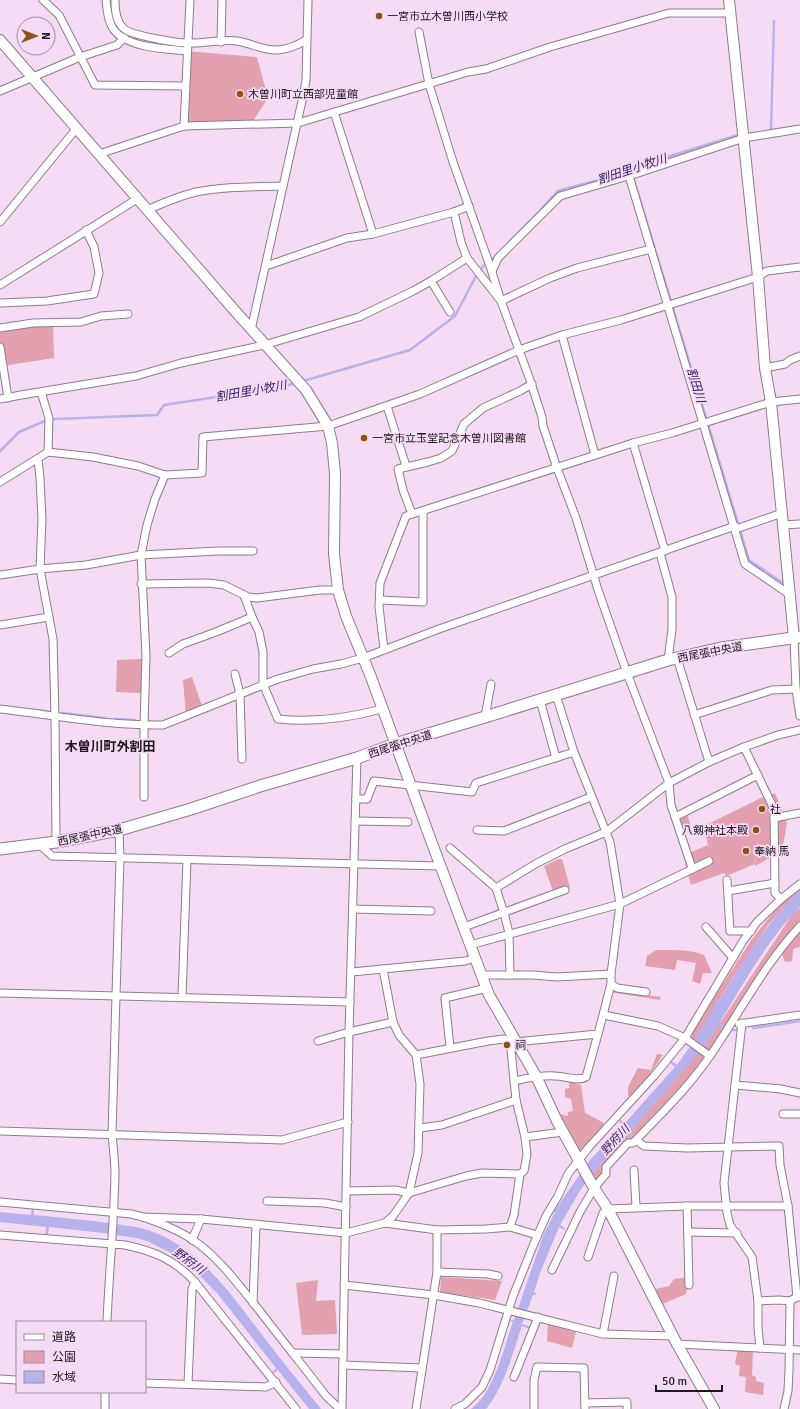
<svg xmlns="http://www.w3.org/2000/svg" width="800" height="1409" font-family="Signika,'Noto Sans JP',sans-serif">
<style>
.green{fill:#e3a0af}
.forest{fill:#e49fae}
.water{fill:#b7b1ec}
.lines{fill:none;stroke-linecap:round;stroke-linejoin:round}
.stream{stroke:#b7b1ec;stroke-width:2.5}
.street-casing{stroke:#917a90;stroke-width:9}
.secondary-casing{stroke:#917a90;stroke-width:12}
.primary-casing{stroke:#917a90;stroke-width:13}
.street{stroke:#fff;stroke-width:7}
.secondary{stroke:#fff;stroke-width:10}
.primary{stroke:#fff;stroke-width:11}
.poi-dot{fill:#8d5111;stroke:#f5dbf4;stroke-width:1.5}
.labels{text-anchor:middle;stroke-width:3.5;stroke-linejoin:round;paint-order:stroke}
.poi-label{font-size:11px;fill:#1f171f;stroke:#f5dbf4;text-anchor:start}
.street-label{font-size:11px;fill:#1f171f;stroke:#f5dbf4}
.water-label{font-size:12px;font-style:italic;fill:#2e1c60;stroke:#f5dbf4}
.quarter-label{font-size:13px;font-weight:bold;fill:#1f171f;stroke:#f5dbf4}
</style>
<rect width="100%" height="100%" fill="#f5dbf4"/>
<g class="green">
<polygon points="187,51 257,57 268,98 251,124 184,126"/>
<polygon points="53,324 54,358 3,366 0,348 0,328"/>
<polygon points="142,659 141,693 116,692 117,660"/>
<polygon points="765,796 771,809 771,834 758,840 755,864 726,876 724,873 691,885 685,863 692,862 689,853 708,845 704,826"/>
<polygon points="687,813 691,827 680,831 675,817"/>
<polygon points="559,859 562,859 570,887 554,894 544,866"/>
<polygon points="800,888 800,889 768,925 733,977 694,1041 692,1039 691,1033 752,939 785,898"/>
<polygon points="800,908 800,926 712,1049 708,1050 704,1047 792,915"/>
<polygon points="610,990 661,997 660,1000 609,992"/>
<polygon points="699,1052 703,1056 704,1061 682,1088 597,1182 592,1174 628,1134 634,1139 635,1137 630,1132"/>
<polygon points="569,1082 581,1085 585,1113 604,1123 599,1133 581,1153 560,1114 568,1116 568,1112 573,1111 571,1099 565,1097 565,1089 569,1088"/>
<polygon points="441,1277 502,1281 495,1300 440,1292"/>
<polygon points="689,1277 686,1294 658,1306 656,1289 669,1286 674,1279"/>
<polygon points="318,1280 316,1301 335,1300 337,1334 302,1335 296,1283"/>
<polygon points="548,1324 576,1332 572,1348 547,1341"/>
<polygon points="738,1347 753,1348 752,1375 756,1377 756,1381 764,1383 763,1395 745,1392 746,1377 739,1376 740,1366 735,1364"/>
</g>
<g class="forest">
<polygon points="192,677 203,709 186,716 183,680"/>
<polygon points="775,793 787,823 782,851 755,866 758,840 773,833 774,809 768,796"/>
<polygon points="800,931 800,947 793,949 792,961 785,962 780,948"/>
<path d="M656 950C673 950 688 949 704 955L712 973H703L700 984 692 981 696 963 677 960 675 970 645 966 647 956Z"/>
<polygon points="657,1054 663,1055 636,1094 628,1096 628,1087 638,1068 651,1070"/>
</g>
<g class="water">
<path d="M800 889V907C767 940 744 983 720 1022L726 1027 725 1028 719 1025 704 1047 630 1132 635 1138 634 1139 628 1134 592 1174 581 1189 560 1225 565 1228 564 1230 559 1227 540 1273 534 1292 537 1295H533L522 1324 531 1327 530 1329 522 1326C512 1354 505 1386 486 1409H471C495 1391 503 1349 513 1322L507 1319 514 1320 543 1236 555 1212 550 1210 551 1208 555 1210 590 1160 623 1125 617 1119 618 1118 625 1123 675 1067 669 1062 670 1060 677 1065 694 1041 716 1004 712 1002 713 1000 718 1002C742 962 767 923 800 889Z"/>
<path d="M32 1208H34V1215C61 1218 89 1220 116 1224 127 1226 140 1227 151 1231 203 1250 234 1299 266 1340 284 1364 303 1386 321 1409H309L278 1370 272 1374 271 1373 276 1368 217 1293 193 1269 177 1256 147 1241 136 1238 103 1233 49 1227 48 1235H45L46 1227 0 1222V1212L31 1215Z"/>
</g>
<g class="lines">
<g class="stream">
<polyline points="771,130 774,21"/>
<polyline points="633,176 749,560 783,583"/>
<polyline points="534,217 558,191 632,171 635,167 738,135"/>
<polyline points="509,242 530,221"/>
<polyline points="492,260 496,256"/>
<polyline points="480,270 485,264"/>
<polyline points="303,381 410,350 455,316 477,274"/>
<polyline points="0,451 19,432 45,421 56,419 157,415 164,405 282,387 296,383"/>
<polyline points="39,710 49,712"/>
<polyline points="62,713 105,718"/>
<polyline points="115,719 135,720"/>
<polyline points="753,1028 800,1021"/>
<polyline points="729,1030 737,1030"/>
</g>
<defs>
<g id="street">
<polyline points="43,0 59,15 95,85 185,86"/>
<path d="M106 0C107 10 108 22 114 30 128 48 166 49 187 51"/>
<path d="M115 0C115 11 116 24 126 30 136 36 176 43 188 43 204 44 221 39 237 41 251 43 263 51 278 50 288 49 298 45 306 40"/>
<polyline points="419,32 429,84 453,162 490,266 501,301 530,380 542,417 543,426 557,468 576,518 598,590 627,673 669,783 671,805 692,868"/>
<polyline points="221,42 222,0"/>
<polyline points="0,91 80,57 117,45 124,38"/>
<polyline points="334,112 373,234"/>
<polyline points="184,126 190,0"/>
<polyline points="99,154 184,126 298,123 468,72 486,69 550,47 669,13 730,13"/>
<polyline points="629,176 745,564 789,594"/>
<path d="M147 210C163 203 179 196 196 192 225 186 254 187 283 186"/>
<polyline points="454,212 461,242 467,258 501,301 550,278 577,268 651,249"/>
<polyline points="0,222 76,129"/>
<polyline points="266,266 347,238 373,234 454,212 469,206"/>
<polyline points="492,271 498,258 560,196 635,174 744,138 800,129"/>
<polyline points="431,281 467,258"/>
<polyline points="0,285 137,199"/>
<polyline points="0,303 47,301 94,294 99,273 94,247 86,230"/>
<polyline points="0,328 33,323 81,322 101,316 128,314"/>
<polyline points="251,330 304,92 306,80 308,0"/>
<polyline points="562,335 595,455"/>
<polyline points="0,347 8,398"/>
<polyline points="765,368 785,364 790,360 800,356"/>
<polyline points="41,392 49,418 48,452"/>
<polyline points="0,399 21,395 136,376 181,363 264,345 359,317 413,291 431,281 450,312"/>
<polyline points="387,406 406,466"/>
<polyline points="633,443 665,551"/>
<polyline points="38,459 40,478 42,519 40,569 53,639 55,717 56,842"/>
<polyline points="0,482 48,452 93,457 138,466 165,475 202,473 203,437 328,426 420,394 519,350 562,335 621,320 758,277 767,271 800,267"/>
<polyline points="412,514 403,490 398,469 428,462 441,458 452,451 464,424 483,408 520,391 532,384"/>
<polyline points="783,525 800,524"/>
<polyline points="736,529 782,513"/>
<polyline points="660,553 672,597 672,629 668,660"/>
<polyline points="0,575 40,569 86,565 141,555 218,551 253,551"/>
<polyline points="141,584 208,583 224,585 248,597 257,598 320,590 338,590"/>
<path d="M244 595 252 617 259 632 263 652V684L278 719C313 723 348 718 382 709"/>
<polyline points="380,600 423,602 423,511"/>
<polyline points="0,625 49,617"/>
<polyline points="794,638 796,689 800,716"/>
<polyline points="384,649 379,607 380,583 406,516 633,443 672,433 771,402 800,399"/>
<polyline points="169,653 183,644 216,632 252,617"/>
<polyline points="677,658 709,762"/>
<polyline points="235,674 240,694 242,759"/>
<polyline points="540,700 556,758"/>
<path d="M0 709C54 715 108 726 163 725L278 679 313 669 341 664 363 658 439 629 735 526"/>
<polyline points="694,715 772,690 796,689"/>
<polyline points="485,717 491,684"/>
<polyline points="744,747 774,809 775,893 781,899"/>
<polyline points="144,797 144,725 146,656 141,555 147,525 155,499 165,475"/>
<polyline points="356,799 367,799 374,781 472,792 476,783 574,752"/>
<polyline points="675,817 758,775"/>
<polyline points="774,818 800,813"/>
<polyline points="355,821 408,822"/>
<polyline points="477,830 504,831 591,797"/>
<polyline points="40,845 52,856 440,866"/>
<polyline points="450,848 496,888 537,863 565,849 606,832 669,783 709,762 744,747 778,735 800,730"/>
<polyline points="727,880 730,931 751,931"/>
<polyline points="496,888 504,913 509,933 510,975"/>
<polyline points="728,891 775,883"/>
<polyline points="353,909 431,911"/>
<polyline points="464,927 565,890"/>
<polyline points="706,927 733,958"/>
<polyline points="470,945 620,904 709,861"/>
<polyline points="383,969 393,1022 399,1035 416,1055"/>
<polyline points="352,972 465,961 475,958"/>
<polyline points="482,975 533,975 557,977 611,974"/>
<polyline points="611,984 617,988 646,992"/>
<polyline points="0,993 350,1002"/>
<polyline points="182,997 187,860"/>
<polyline points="604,1015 658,1026 685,1038 710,1056"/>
<polyline points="742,1023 724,1183 727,1213 730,1225 752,1257 758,1301 758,1328 760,1348"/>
<polyline points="739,1024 800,1015"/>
<polyline points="318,1041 349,1032 393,1022"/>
<polyline points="450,1047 445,998 487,988"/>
<path d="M514 1081C528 1078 541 1075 555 1076 566 1076 577 1082 586 1077L598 1034"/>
<polyline points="735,1085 781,1089 800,1093"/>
<polyline points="783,1114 800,1114"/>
<polyline points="420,1128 442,1125 516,1100"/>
<polyline points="0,1131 282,1140 348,1122"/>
<polyline points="525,1137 563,1132"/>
<polyline points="636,1140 644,1146 687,1148 779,1146 780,1165 788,1206 797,1297"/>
<polyline points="634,1170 636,1207"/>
<polyline points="347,1191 395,1190 409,1193 466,1176 482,1173 520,1174 524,1171 527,1154 525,1137 516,1100 511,1050 515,1042 598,1034 611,984 611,974 620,904 610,842 574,752 556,695"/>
<polyline points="267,1201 325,1203 346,1207"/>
<path d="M0 1202 131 1214C153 1219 182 1231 200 1245 223 1263 241 1288 259 1310 281 1339 304 1367 326 1396L340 1409"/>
<polyline points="687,1206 689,1285"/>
<polyline points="142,1217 201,1219 346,1233 385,1223 393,1216 409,1193 418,1153 420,1084 416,1055 488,1041 504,1039 515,1042"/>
<polyline points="385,1223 437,1230 437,1272 416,1409"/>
<polyline points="510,1227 537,1235"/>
<polyline points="437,1230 486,1229 510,1227 514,1215 520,1174"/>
<polyline points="688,1232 737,1233"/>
<path d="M0 1235 125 1245C154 1251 175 1260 195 1282L296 1409"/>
<polyline points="192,1240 201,1219"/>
<polyline points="588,1257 603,1213 608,1209 687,1206 788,1206"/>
<path d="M552 1270 580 1212 594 1188 606 1174V1167L628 1143H633C660 1115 688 1088 710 1056 740 1012 764 965 800 926"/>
<polyline points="437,1272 488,1274 498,1276"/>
<polyline points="344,1285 434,1295 479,1303 603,1334 673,1336"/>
<polyline points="758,1301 779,1300 790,1301"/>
<polyline points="253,1303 256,1224"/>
<path d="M107 1322C109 1273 114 1224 115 1174 115 1161 113 1147 112 1134L120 858 119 830"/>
<polyline points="603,1334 614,1276"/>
<polyline points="677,1344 800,1350"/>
<polyline points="293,1353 343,1354"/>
<polyline points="343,1365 422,1368"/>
<polyline points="514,1377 538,1317"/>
<polyline points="0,1379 17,1380"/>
<polyline points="145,1383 266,1387 276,1382"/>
<polyline points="188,1384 192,1289 195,1282"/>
<polyline points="585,1403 627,1402 627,1409"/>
<polyline points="105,1409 105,1392"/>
<polyline points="342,1409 349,1032 357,758"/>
<polyline points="455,1409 465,1404 482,1387 490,1370 513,1296 533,1246 546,1216 558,1196 568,1174 589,1147 654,1076 685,1038 743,941 757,922 781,899 800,884"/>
<polyline points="534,1409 534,1380 537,1367 584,1368 585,1409"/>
<polyline points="784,1409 788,1391 789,1371 790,1301 797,1297 800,1297"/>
</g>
<g id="secondary">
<polyline points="729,0 758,277 765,368 771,402 794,638"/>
<polyline points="0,40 235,311 306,390 328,426 332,443 335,473 334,554 338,590 346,616 371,677 433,846 489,995 536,1076 557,1121 594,1188 608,1209 677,1344 714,1409"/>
</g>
<polyline id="primary" points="0,849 56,842 119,830 191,809 260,786 357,758 395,744 485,717 668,660 721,648 800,637"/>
</defs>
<use href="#street" class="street-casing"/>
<use href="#secondary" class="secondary-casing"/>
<use href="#primary" class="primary-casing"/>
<use href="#street" class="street"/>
<use href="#secondary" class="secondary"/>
<use href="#primary" class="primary"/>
</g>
<g class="poi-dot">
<circle cx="379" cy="16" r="4"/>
<circle cx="240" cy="94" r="4"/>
<circle cx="364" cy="438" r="4"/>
<circle cx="762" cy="809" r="4"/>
<circle cx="756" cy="830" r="4"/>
<circle cx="746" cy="851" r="4"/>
<circle cx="507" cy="1045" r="4"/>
</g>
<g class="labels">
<g class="poi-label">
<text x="387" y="20">一宮市立木曽川西小学校</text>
<text x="248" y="98">木曽川町立西部児童館</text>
<text x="372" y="442">一宮市立玉堂記念木曽川図書館</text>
<text x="770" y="813">社</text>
<text x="748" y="834" text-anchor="end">八剱神社本殿</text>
<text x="754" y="855">奉納 馬</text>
<text x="515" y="1049">祠</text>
</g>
<g class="street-label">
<text transform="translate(710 652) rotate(-11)" y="4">西尾張中央道</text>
<text transform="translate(400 744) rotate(-18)" y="4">西尾張中央道</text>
<text transform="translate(90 835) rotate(-12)" y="4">西尾張中央道</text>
</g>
<g class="water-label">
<text transform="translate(632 169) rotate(-18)" y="4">割田里小牧川</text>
<text transform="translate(696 385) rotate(73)" y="4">割田川</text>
<text transform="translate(251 391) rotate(-10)" y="4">割田里小牧川</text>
<text transform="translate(615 1140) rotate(-47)" y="4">野府川</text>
<text transform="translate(189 1261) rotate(36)" y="4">野府川</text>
</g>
<g class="quarter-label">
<text x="110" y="751">木曽川町外割田</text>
</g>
</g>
<rect x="16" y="1321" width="130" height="72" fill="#f5dbf4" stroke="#9f8d9f"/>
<rect x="24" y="1334" width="20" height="6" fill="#ffffff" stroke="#9f8d9f"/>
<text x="52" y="1341" font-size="12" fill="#1f171f">道路</text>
<rect x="24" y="1351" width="20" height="12" fill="#e3a0af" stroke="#9f8d9f"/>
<text x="52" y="1361" font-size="12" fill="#1f171f">公園</text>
<rect x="24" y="1371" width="20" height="12" fill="#b7b1ec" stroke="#9f8d9f"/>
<text x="52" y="1381" font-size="12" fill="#1f171f">水域</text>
<g transform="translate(36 36) rotate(90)"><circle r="19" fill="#f5dbf4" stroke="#9f8d9f"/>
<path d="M0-3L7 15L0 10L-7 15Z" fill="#8d5111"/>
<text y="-6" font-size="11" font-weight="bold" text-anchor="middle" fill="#1f171f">N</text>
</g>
<path d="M656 1385v6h66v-6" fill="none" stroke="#1f171f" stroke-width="2"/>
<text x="662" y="1385" font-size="12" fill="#1f171f" stroke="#f5dbf4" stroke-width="3" paint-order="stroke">50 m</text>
</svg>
